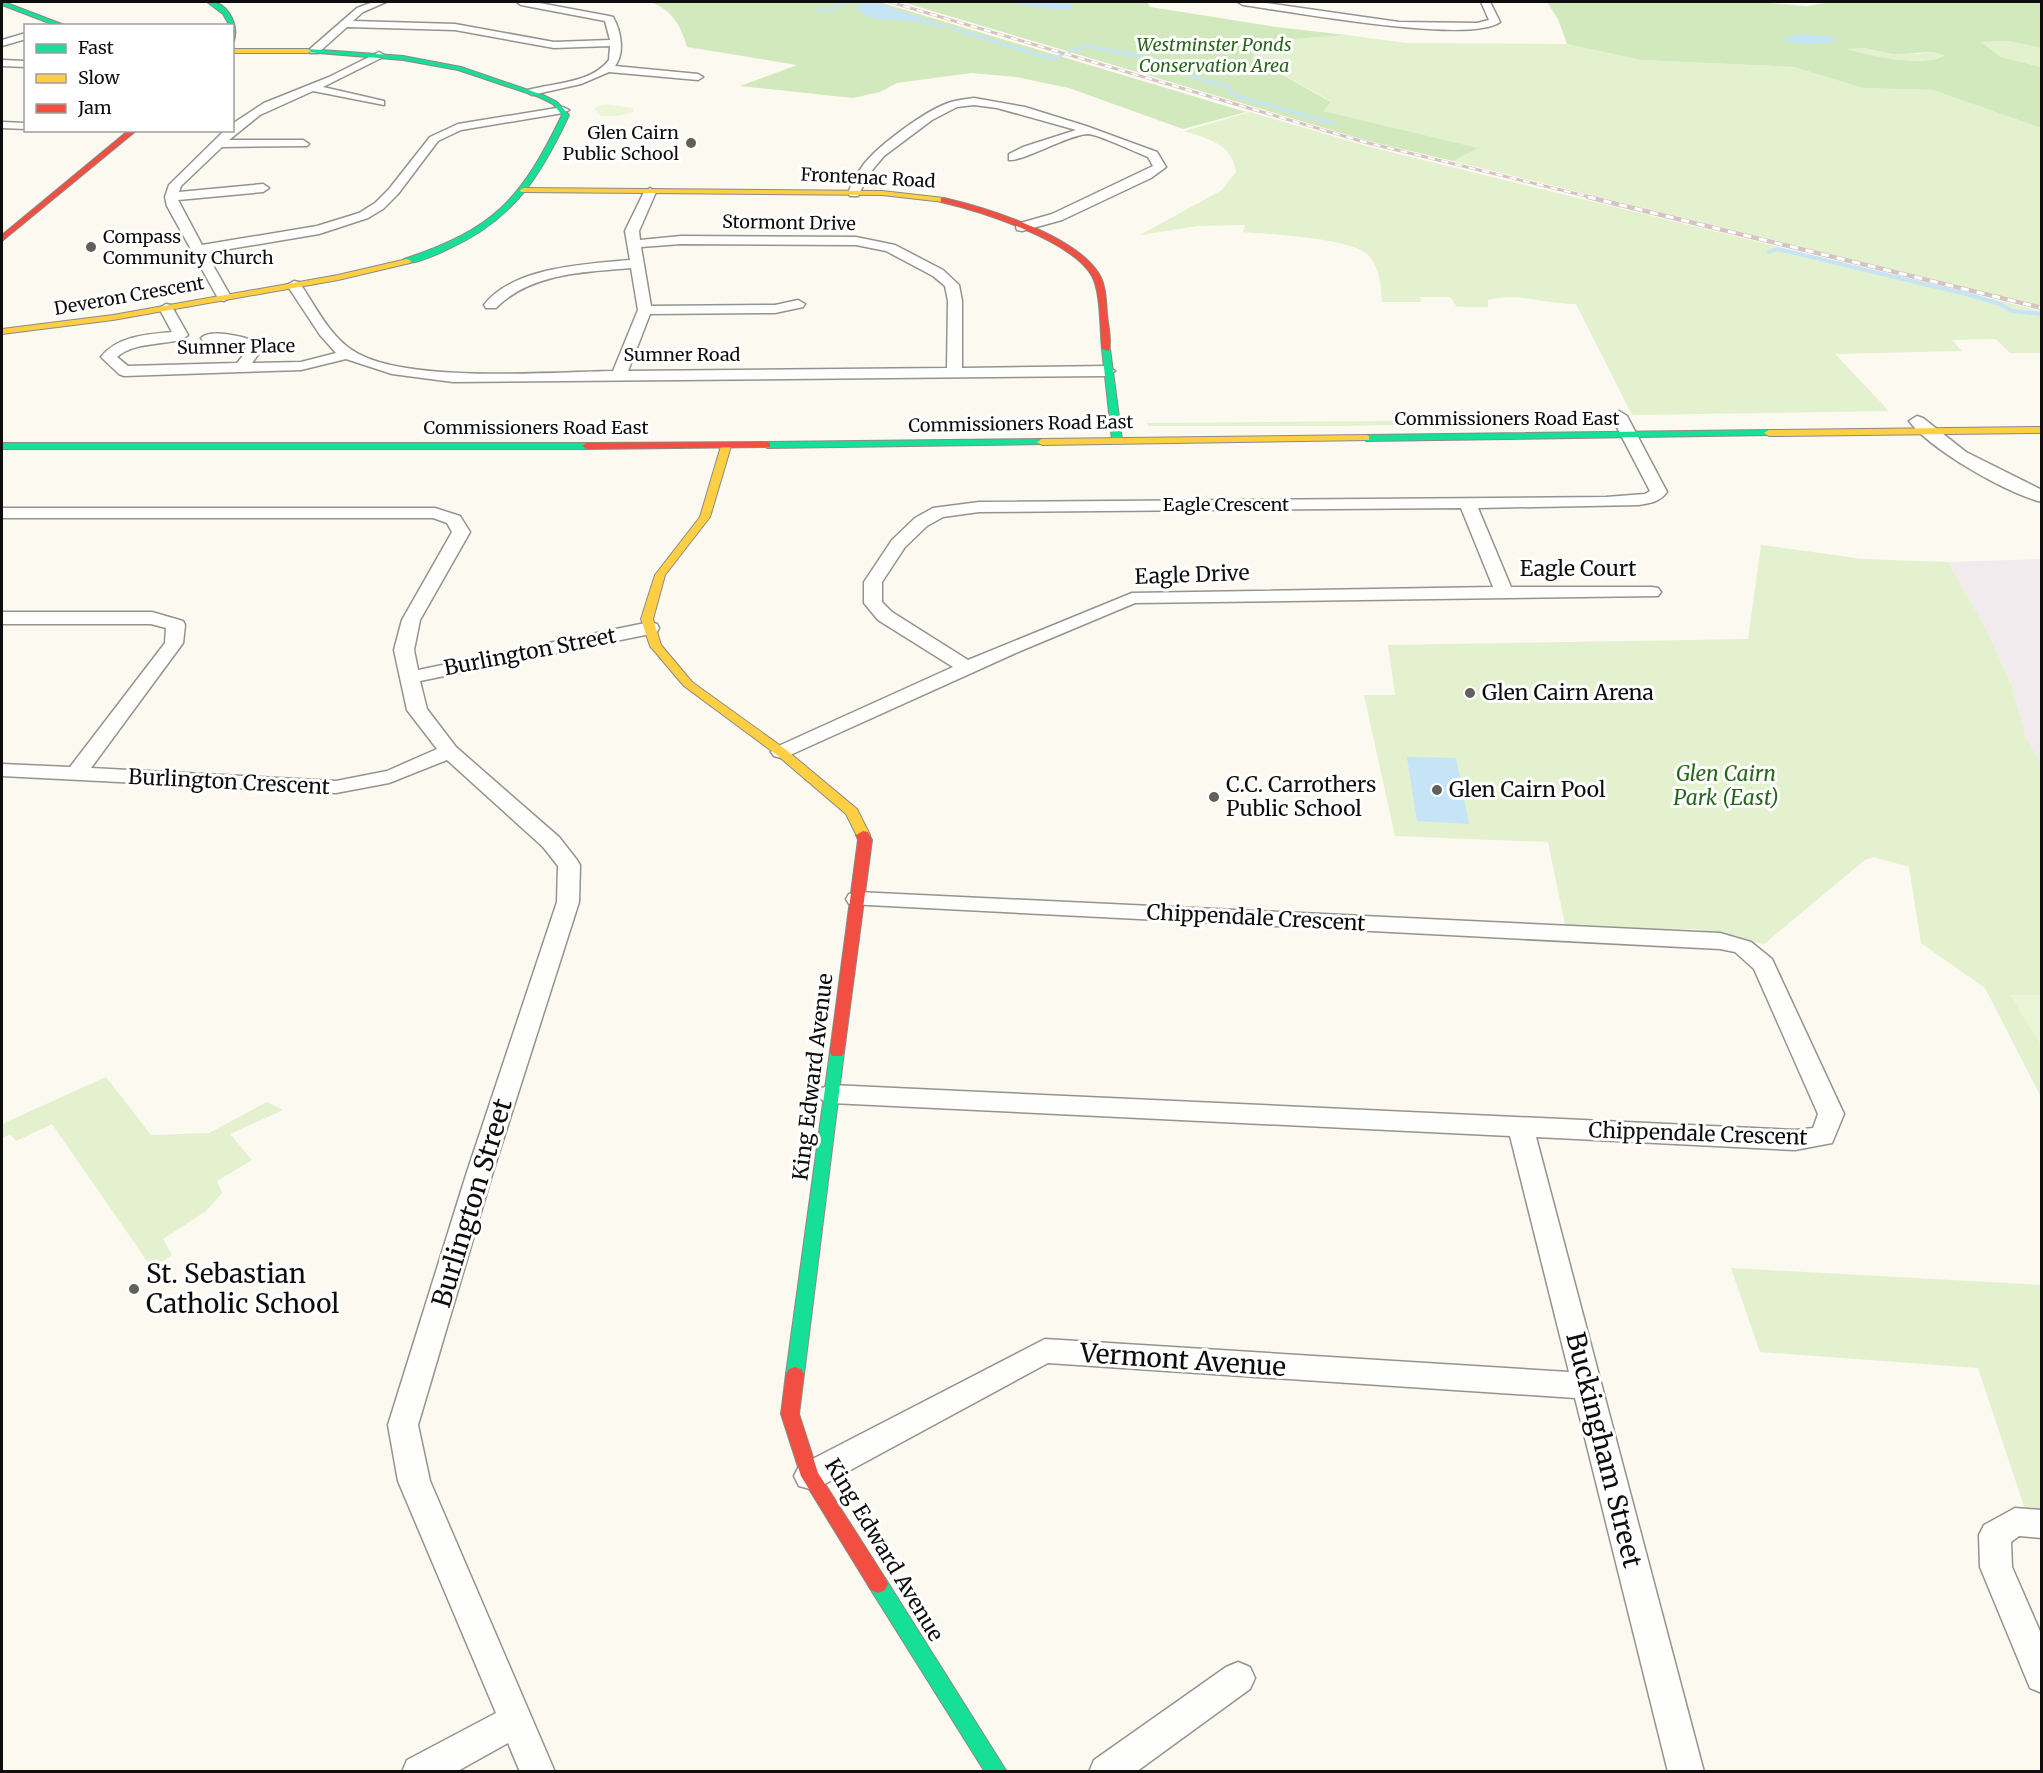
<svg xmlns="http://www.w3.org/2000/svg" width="2043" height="1773" font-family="Merriweather,serif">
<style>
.industrial{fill:#f2ebee}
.green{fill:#e3f1cf}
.forest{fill:#d2e9bd;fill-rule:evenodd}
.pitch{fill:#edf5d9}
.water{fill:#c5e4f6}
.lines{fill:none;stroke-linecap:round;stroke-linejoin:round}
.stream-far1{stroke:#c5e4f6;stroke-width:3}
.stream{stroke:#c5e4f6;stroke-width:4}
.street-casing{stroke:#94938f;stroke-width:3}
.fast-casing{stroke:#8b8a86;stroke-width:2}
.slow-casing{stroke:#8b8a86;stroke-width:2}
.jam-casing{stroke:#8b8a86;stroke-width:2}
.street{fill:#fefefd;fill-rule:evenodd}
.fast{fill:#16e098;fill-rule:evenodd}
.slow{fill:#ffcf43;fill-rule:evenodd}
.jam{fill:#f24e42;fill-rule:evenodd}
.rail-far1-casing{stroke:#d8c3c3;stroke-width:3}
.rail-casing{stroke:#d8c3c3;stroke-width:4.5}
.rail-far1{stroke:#fff;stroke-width:2;stroke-dasharray:7;stroke-linecap:butt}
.rail{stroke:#fff;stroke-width:3;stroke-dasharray:8;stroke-linecap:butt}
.poi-dot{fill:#60605c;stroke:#fff;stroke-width:2}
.labels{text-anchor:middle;stroke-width:6;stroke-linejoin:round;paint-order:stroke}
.far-park-label{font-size:18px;font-style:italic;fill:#28671a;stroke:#fff}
.far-poi-label{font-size:18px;fill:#0d0d0d;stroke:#fff;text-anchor:end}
.far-street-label{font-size:18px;fill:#0d0d0d;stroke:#fff}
.street-label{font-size:21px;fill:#0d0d0d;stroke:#fff}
.poi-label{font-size:21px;fill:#0d0d0d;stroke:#fff;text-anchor:start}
.park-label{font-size:21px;font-style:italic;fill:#28671a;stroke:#fff}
.near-street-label{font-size:26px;fill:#0d0d0d;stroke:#fff}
.near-poi-label{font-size:26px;fill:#0d0d0d;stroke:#fff;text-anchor:start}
</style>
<rect width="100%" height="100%" fill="#fbf9f0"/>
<polygon class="industrial" points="2041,559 2041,763 2026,738 2012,686 1985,627 1948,562"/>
<g class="green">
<polygon points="1347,35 1406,43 1567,44 1641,60 1794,67 1863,88 1933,90 2041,128 2041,306 1453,161 1477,148 1322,111 1331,101 1252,58 1260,47 1294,39"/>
<polygon points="2008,41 2041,48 2041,67 2001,57 1980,42"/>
<path d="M1864 48 1918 54 1933 52 1946 55C1930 67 1864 57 1848 49Z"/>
<path d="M1250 112 1370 147 2041 311V353H2010L1996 339 1952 340 1962 351 1835 354 1889 411 1632 415 1576 304C1548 304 1514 292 1488 300V307H1457L1450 297H1420L1421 302H1382C1381 287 1380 266 1367 254 1349 238 1269 234 1243 232L1245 225 1198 226 1140 235 1222 190 1236 172C1232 143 1208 139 1184 131Z"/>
<polygon points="1606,419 1600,421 1342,426 1148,426 1147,423"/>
<polygon points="1761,545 1863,559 1948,562 1985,627 2012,686 2026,738 2041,763 2041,1097 1985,988 1921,943 1909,867 1874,857 1865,860 1764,944 1696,929 1566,929 1548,842 1395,836 1364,695 1395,695 1388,645 1748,639"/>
<polygon points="106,1077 151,1135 209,1133 267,1102 283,1110 230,1134 252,1160 217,1181 222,1193 206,1211 163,1239 172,1255 152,1268 52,1124 16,1141 10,1134 2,1139 2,1124"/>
<polygon points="1731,1268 2041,1285 2041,1510 2025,1509 1978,1368 1760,1352"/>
</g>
<g class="forest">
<path d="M650 2H879L1246 112 1183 129 1069 88 1016 77 971 73 897 83 880 92 853 98 740 86 797 65 687 47C681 25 671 9 650 2Z"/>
<polygon points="902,2 1147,2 1150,7 1276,27 1346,35 1294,39 1260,47 1252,58 1331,102 1323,111 1478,148 1453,161 1368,141"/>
<path d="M1547 2H1753L1807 6 1831 2H2041V48L2008 41 1981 42 2001 57 2041 67V128L1933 90 1863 88 1794 67 1641 60 1567 44 1558 19ZM1864 48 1894 54 1933 52 1945 55C1927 68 1867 56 1848 49Z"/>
</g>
<g class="pitch">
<polygon points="604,104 633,108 634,112 618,116 601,116 594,108"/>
<polygon points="2010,995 2041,995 2041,1045"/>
</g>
<g class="water">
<polygon points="1004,2 1072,2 1072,9 1050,9"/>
<path d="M859 5H883L954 29C937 29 926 22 911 21 889 19 873 23 856 8Z"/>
<path d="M1804 34 1830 37 1836 41C1817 46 1799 45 1780 39Z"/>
<polygon points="1407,757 1456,758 1469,824 1417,821"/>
</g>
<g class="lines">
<g class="stream-far1">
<polyline points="853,2 883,5"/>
<polyline points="818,10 834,10 839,4 848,2"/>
<polyline points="954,29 1052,59 1062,55"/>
<path d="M1069 52 1086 46 1172 62C1188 78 1206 81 1228 86L1230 91 1237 96 1332 123"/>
</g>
<polyline class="stream" points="1769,252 1777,249 1795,253 1970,295 2000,304 2012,311 2042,314"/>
<defs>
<g id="street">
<path d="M373 2H386L363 12 353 21 455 24 554 42 610 40 605 21 521 5 517 2H534L609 16 613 17C621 31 625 53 615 66L698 74 703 77 698 80 609 72 581 84 532 95 527 92 528 90C554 83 592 83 609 60L610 46 554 48 455 30 347 27 318 53H310V49L357 8Z"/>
<path d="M1238 2H1259L1399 22 1477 23 1489 20 1481 2H1490L1500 22C1469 45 1287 11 1243 5Z"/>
<polygon points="26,33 26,39 2,46 2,40"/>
<polygon points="379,52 384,55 383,57 323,87 384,101 384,105 313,91 260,115 229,140 303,140 309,144 307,146 222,147 181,186 179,192 263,184 269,188 263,192 178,200 202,245 317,226 359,213 375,203 389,189 430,137 458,124 563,107 569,110 563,113 461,130 438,141 398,194 383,209 368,218 319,234 206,253 231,297 224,301 219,300 167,206 165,197 169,185 225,130 232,130 232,124 264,103 329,77"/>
<polygon points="2,60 26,61 26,67 2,66"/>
<path d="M974 98 1025 107 1086 126 1157 152 1166 167 1151 178 1062 220 1022 231 1017 230 1016 227 1017 224 1052 214 1153 166 1148 157C1135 152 1100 135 1088 134 1070 134 1022 162 1009 160V154L1023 147 1076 130 997 108 974 105 957 107 932 120 884 156 869 174 858 196H850L848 193C852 183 857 173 864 164 879 145 927 109 951 102 958 100 966 99 974 98Z"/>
<polygon points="2,122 26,123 26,129 2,128"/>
<path d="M650 188 656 192 639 231 640 240 681 236 856 237 895 245 943 270 959 285 962 301V368L1107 366 1115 371 1107 376 453 382 392 374 346 359 301 370 124 376 119 374 101 357C117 336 148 334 172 332L159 308 166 304 171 305 188 335C177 347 137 339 117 357L128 366 237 363 246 352 245 347 237 344 203 341 201 338C211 328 245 337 257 342L260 352 252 363 301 362 336 353 320 335 287 285 294 281 299 282C315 305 328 334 352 350 401 384 551 372 613 371L638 310 631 268C585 272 530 273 496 308H486L484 305C513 267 586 264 630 260L625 231 644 192ZM681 244 856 245 886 251 933 276 945 286 948 301 947 368 628 371 650 314 775 313 803 307 805 304 798 300 775 305 651 306 641 247Z"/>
<path d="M1619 411 1627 416 1667 492C1660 502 1650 503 1639 505L1478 508 1511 587H1652L1658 588 1661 592 1658 596 1135 603 1018 652 788 756 781 758 774 756 771 752 774 748 953 667 878 620 864 603V582L892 540 915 518 933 508 979 502 1606 497 1645 494 1650 491 1611 416ZM1461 508 1493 587 1132 593 968 660 892 612 882 602V582L905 547 927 526 943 517 979 512Z"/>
<path d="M1917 416 1923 418 1966 452 2042 490V502C2006 493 1931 450 1909 421Z"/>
<polygon points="2,508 435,508 460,516 470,532 420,620 414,650 418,670 650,622 657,624 659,628 657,632 650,634 420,681 427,709 456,747 559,837 577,860 580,865 579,902 492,1175 418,1425 430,1481 555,1772 520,1772 508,1743 456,1772 402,1772 407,1760 496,1713 398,1481 388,1425 466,1175 557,902 558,866 543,847 447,760 389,783 336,793 2,776 2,764 70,767 165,643 166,628 151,624 2,624 2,612 152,612 183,621 185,625 183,643 91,768 336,781 387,771 437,749 407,710 394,650 402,620 452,532 447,523 433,518 2,518"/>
<polygon points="857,892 1720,933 1751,942 1772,959 1844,1114 1832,1143 1795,1150 1536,1137 1704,1772 1668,1772 1575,1398 1048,1363 821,1486 810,1489 799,1486 794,1476 799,1466 1045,1339 1569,1372 1510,1136 831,1103 822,1100 818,1094 822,1088 831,1085 1795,1130 1813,1128 1818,1114 1754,969 1735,952 1720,949 849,904 846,899 849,894"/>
<polygon points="2015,1508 2042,1510 2042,1538 2019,1536 2011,1542 2012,1567 2042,1636 2042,1693 2030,1688 1980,1567 1979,1535 1984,1525"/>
<polygon points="1238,1662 1250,1667 1255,1678 1250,1689 1136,1772 1089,1772 1094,1760 1226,1667"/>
</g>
<g id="fast">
<polygon points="2,2 4,2 67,26 57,26 2,5"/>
<path d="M207 2C227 0 239 24 234 41L232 42V26H230L223 14Z"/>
<path d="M308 49 403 56 461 67 543 95 557 102 569 115C540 177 513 220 448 249 436 255 417 264 404 263V259C494 229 521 200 562 115L553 104 539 97 458 70 403 60 306 52Z"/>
<polygon points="1106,346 1110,349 1122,440 1117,443 1112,440 1102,349"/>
<polygon points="1769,430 1774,433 1772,435 1366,441 1361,438 1366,435"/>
<polygon points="1042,439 1047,442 1045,444 767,448 762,445 767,442"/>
<polygon points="2,443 587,443 592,446 587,449 2,449"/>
<polygon points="837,1047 842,1048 844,1052 804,1374 801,1379 795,1381 789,1379 786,1374 830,1052 832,1048"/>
<polygon points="878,1575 885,1578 1007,1772 985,1772 871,1590 868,1584 871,1578"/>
</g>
<g id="slow">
<polygon points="232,49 308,49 311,51 308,53 232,53"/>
<polygon points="524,188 882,191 944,198 948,200 944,202 882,195 521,192 520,190"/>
<polygon points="407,259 411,261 410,263 338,280 113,320 2,334 2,329 113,315 338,275"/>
<polygon points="2042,427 2042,433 1769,436 1764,433 1769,430"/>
<polygon points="1366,435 1369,436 1369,440 1042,445 1037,442 1042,439"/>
<polygon points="726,443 731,446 710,517 665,575 653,619 661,645 692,682 785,749 857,809 870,835 868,838 858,838 846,814 777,755 684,686 650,646 641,619 655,575 700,517 721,446"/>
</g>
<g id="jam">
<polygon points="129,130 137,130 2,241 2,235"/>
<path d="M944 198C987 208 1075 235 1099 274 1106 285 1106 302 1107 314 1108 326 1112 340 1109 351L1102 349C1100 330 1101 292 1092 276 1072 240 980 211 941 202V198Z"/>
<polygon points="767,442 770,443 770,447 587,449 582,446 587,443"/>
<polygon points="863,831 868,832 872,840 844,1052 842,1056 832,1056 830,1052 858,840 856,835"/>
<polygon points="795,1367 801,1369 804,1374 799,1414 818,1473 885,1578 888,1584 885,1590 878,1593 871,1590 801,1476 781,1414 786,1374 789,1369"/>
</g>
</defs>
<use href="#street" class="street-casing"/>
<use href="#fast" class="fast-casing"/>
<use href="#slow" class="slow-casing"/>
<use href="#jam" class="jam-casing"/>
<use href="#street" class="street"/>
<use href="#fast" class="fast"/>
<use href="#slow" class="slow"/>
<use href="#jam" class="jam"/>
<defs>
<polyline id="rail-far1" points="890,2 1364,142 1594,198"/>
<polyline id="rail" points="1588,197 2042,308"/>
</defs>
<use href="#rail-far1" class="rail-far1-casing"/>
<use href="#rail" class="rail-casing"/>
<use href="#rail-far1" class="rail-far1"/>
<use href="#rail" class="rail"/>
</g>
<g class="poi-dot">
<circle cx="691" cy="143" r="6"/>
<circle cx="91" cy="247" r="6"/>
<circle cx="1470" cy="693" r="6"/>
<circle cx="1437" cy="790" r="6"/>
<circle cx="1214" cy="797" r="6"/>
<circle cx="134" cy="1289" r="6"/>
</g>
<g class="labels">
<g class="far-park-label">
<text x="1214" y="51">Westminster Ponds<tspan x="1214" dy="21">Conservation Area</tspan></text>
</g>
<g class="far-poi-label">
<text x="679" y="139">Glen Cairn<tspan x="679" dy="21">Public School</tspan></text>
<text x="103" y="243" text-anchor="start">Compass<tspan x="103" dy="21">Community Church</tspan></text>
</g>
<g class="far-street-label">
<text transform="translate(868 178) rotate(3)" y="6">Frontenac Road</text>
<text transform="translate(789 223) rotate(1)" y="6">Stormont Drive</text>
<text transform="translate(129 296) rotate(-10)" y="6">Deveron Crescent</text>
<text transform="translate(236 347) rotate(-1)" y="6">Sumner Place</text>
<text x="682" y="361">Sumner Road</text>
<text x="1507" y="425">Commissioners Road East</text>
<text transform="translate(1021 424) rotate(-1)" y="6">Commissioners Road East</text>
<text x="536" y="434">Commissioners Road East</text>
<text x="1226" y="511">Eagle Crescent</text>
</g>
<g class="street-label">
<text x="1578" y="576">Eagle Court</text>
<text transform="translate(1192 575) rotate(-2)" y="7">Eagle Drive</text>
<text transform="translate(530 652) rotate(-11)" y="7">Burlington Street</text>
<text transform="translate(229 782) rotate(3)" y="7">Burlington Crescent</text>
<text transform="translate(1256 918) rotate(3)" y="7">Chippendale Crescent</text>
<text transform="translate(813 1077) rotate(-83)" y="7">King Edward Avenue</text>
<text transform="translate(1698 1134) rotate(2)" y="7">Chippendale Crescent</text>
<text transform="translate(884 1550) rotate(59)" y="7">King Edward Avenue</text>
</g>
<g class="poi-label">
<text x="1482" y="700">Glen Cairn Arena</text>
<text x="1226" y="792">C.C. Carrothers<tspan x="1226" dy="24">Public School</tspan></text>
<text x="1449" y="797">Glen Cairn Pool</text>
</g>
<g class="park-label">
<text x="1726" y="781">Glen Cairn<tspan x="1726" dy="24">Park (East)</tspan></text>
</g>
<g class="near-street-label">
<text transform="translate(472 1203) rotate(-73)" y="9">Burlington Street</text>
<text transform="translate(1183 1360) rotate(4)" y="9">Vermont Avenue</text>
<text transform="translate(1604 1450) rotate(76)" y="9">Buckingham Street</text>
</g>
<g class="near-poi-label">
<text x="146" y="1283">St. Sebastian<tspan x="146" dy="30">Catholic School</tspan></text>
</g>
</g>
<rect width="2043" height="1773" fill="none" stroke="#0d0d0d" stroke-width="6"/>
<rect x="24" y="24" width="210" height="108" fill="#ffffff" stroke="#9e9e9e" stroke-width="1.5"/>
<rect x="36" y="44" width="30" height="9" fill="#16e098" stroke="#9e9e9e" stroke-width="1.5"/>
<text x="78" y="54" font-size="18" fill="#0d0d0d">Fast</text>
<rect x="36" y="74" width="30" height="9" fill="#ffcf43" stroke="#9e9e9e" stroke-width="1.5"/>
<text x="78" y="84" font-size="18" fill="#0d0d0d">Slow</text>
<rect x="36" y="104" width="30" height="9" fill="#f24e42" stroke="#9e9e9e" stroke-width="1.5"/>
<text x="78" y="114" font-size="18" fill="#0d0d0d">Jam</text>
</svg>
